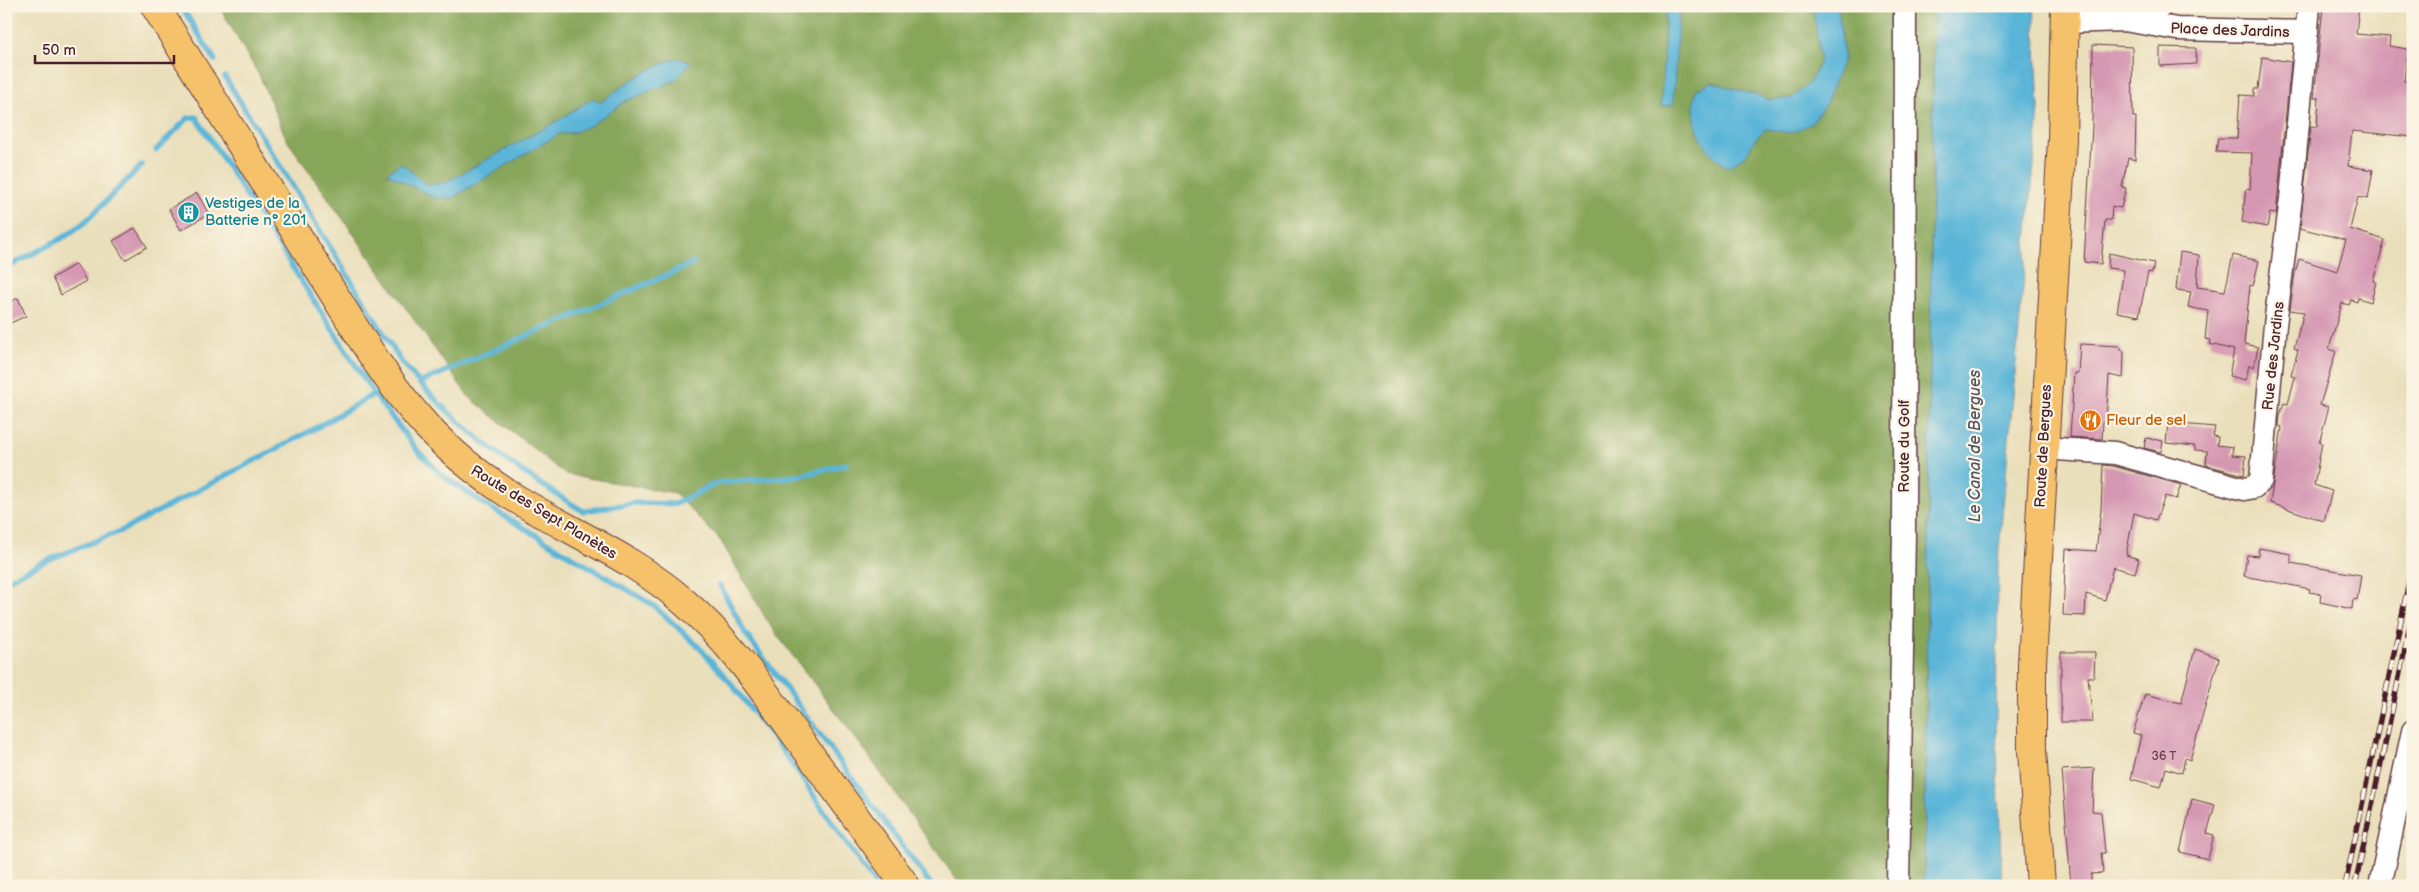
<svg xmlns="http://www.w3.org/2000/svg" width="2419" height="892" font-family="'Balsamiq Sans',sans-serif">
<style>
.forest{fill:#87a65a;stroke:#686242}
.water{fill:#5ab5d8;stroke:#526a82}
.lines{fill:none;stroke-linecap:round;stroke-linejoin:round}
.stream{stroke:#5ab5d8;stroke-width:5.5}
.building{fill:#d598b2}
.minor-casing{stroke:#623c41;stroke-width:25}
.major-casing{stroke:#623c41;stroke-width:30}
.minor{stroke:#fff;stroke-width:22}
.major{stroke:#f5c16b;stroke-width:28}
.rail-casing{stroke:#4a1f2b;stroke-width:5.5}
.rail{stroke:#fcf5e5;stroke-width:4;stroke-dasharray:11;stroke-linecap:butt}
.labels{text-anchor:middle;stroke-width:4.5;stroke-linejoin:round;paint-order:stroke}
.number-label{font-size:12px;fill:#6d3d4d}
.street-label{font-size:15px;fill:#4a1f2b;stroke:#fcf5e5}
.culture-label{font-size:15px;fill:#0d838f;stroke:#fcf5e5;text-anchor:start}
.food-label{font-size:15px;fill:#c56008;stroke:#fcf5e5;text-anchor:start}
.water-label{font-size:16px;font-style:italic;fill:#505468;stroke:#fcf5e5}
</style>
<rect width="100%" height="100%" fill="#fcf5e5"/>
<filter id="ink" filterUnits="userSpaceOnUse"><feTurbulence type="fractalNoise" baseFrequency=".02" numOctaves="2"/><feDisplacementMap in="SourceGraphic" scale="10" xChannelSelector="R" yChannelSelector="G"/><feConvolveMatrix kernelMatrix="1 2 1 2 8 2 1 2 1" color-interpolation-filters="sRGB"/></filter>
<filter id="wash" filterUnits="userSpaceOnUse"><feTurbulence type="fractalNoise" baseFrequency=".0096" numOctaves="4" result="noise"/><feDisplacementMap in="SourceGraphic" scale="20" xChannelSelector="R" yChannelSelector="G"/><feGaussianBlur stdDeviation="1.12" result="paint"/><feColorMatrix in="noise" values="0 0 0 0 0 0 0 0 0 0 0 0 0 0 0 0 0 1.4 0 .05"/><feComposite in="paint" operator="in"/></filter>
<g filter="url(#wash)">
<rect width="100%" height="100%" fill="#eadfbb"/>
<polygon class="forest" points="219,6 1934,6 1924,886 961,886 863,748 771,627 721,541 675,493 565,474 468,396 287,140 260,77"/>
<g class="water">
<polygon points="1666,6 1679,6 1673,105 1661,106"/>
<path d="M1813 6H1838L1844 57 1826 103 1811 124 1790 133 1766 129 1755 139 1746 155 1728 167C1701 151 1689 121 1696 90L1712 82 1771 100 1792 98 1810 82 1820 61Z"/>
<polygon points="1934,6 2034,6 2039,109 1998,560 1996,724 2002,886 1924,886"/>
<path d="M677 58 691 62 676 80 626 101 591 125 575 132 559 134 452 198H435L387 173 401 163 428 185 444 183 554 123 593 98 600 103C624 84 648 68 677 58Z"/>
</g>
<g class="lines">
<g class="stream">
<polyline points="181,6 215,60"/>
<path d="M225 77 402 363C456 427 513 468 583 511L634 503 675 504 717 483 799 476 846 464"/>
<polyline points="156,150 188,118 196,117 374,394 417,450 442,475 489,507 653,605 698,646 730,682 780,747 876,886"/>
<polyline points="6,268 66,236 85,222 142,165"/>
<polyline points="419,383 694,263"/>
<polyline points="6,581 43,562 123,530 314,429 374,394"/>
<polyline points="720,585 745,633 932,886"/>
</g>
</g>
<g id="blocks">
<g class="building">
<polygon points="2323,6 2359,6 2356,34 2390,37 2389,46 2408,49 2404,81 2413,82 2413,137 2352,131 2348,166 2373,170 2368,199 2358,197 2350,229 2385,240 2373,281 2376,282 2371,302 2358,298 2357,302 2351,300 2349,305 2342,303 2329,349 2336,351 2320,405 2328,407 2328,410 2319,443 2322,443 2314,485 2332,491 2324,521 2270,503 2282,427 2279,426 2280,415 2284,403 2288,404 2295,377 2291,376 2298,350 2294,348 2304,312 2290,310 2295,273 2299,259 2337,271 2346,240 2300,228 2311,126 2317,127 2319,98 2314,98"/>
<polygon points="2093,45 2132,47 2133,117 2136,117 2135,160 2128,158 2122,187 2126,188 2121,208 2112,206 2111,220 2105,220 2101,264 2084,262 2092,126"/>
<polygon points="2160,47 2196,48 2196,64 2160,66"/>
<polygon points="2262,57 2291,62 2276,214 2270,213 2267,227 2242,222 2246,189 2250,190 2252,153 2216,152 2218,138 2237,138 2240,95 2254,96 2254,89 2258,89"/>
<polygon points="197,193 209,214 181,230 169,209"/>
<polygon points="135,228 147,247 125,260 113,241"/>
<polygon points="2180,252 2199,255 2197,287 2225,291 2233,255 2259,261 2253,286 2250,285 2244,344 2258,347 2254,367 2249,365 2246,380 2229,376 2234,350 2210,344 2211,340 2205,339 2208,311 2188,307 2191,292 2176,290"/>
<polygon points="2109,253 2154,263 2152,273 2148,272 2139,316 2117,312 2124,270 2108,268"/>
<polygon points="76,264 86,281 61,295 52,278"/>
<polygon points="18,298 26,316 6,325 6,304"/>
<polygon points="2080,344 2119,346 2124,353 2123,378 2109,375 2106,421 2103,421 2102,439 2070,437 2074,373 2078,373"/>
<polygon points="2168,423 2215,427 2213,436 2218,437 2217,445 2233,447 2232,455 2246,456 2244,475 2206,465 2207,451 2195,450 2195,446 2166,443"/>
<polygon points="2146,438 2163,441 2161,452 2144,448"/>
<polygon points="2103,465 2113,466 2181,485 2176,499 2165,496 2156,520 2134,513 2126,555 2139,559 2135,573 2113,567 2105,600 2086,594 2085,616 2063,615 2066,549 2096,551 2101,510"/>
<polygon points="2259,548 2291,554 2291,563 2361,575 2357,600 2353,599 2352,609 2320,602 2321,594 2309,592 2310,589 2244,576 2247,555 2258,556"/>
<polygon points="2195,649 2219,658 2190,760 2185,758 2182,773 2166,768 2161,787 2131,779 2141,735 2133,733 2145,694 2181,703"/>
<polygon points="2061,652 2095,652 2094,677 2088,677 2093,722 2061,722"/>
<polygon points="2094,768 2092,811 2101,812 2105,853 2101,853 2103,873 2091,874 2091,886 2071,886 2062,770"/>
<polygon points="2192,799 2215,805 2207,833 2214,835 2208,859 2180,852"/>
</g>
</g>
</g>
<g filter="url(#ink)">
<use href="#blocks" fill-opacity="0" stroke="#623c41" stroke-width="1"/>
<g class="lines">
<defs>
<g id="minor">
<polyline points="2124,20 2161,6"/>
<polyline points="2065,22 2124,20 2177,29 2307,32"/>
<polyline points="2043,448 2115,453 2244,489 2254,487 2261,480 2275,325 2291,198 2309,6"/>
<polyline points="1898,886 1904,532 1905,6"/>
<polyline points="2380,886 2413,731"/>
</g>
<g id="major">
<path d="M155 6 363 341C405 407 441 450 507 493 565 530 632 556 684 602 728 639 761 687 795 734 832 784 869 835 906 886"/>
<polyline points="2041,886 2032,750 2032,663 2062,139 2065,6"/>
</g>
</defs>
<use href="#minor" class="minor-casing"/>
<use href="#major" class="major-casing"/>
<use href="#minor" class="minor"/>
<use href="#major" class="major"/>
<defs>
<g id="rail">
<polyline points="2345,886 2413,563"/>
<polyline points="2355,886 2413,611"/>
</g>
</defs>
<use href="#rail" class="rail-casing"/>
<use href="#rail" class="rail"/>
</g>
</g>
<defs>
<symbol id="building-disc" viewBox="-11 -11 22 22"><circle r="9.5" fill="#0f9aa8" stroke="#fcf5e5"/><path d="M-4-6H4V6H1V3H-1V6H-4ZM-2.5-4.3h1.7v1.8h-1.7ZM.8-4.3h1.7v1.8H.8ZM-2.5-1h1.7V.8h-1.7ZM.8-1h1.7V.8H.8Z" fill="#fff"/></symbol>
<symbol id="restaurant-disc" viewBox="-11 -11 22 22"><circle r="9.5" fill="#e8710a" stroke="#fcf5e5"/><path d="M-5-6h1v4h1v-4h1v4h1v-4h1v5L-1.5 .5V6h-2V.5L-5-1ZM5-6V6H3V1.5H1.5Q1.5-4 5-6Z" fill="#fff"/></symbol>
</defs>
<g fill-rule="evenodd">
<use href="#building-disc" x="176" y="200" width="25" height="25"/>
<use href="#restaurant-disc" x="2078" y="408" width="25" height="25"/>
</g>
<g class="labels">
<g class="number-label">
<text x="2164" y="760">36 T</text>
</g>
<g class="street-label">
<text transform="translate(2230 30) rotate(2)" y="5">Place des Jardins</text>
<text transform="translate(2273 356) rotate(-84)" y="5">Rue des Jardins</text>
<text transform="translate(1904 446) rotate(-90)" y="5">Route du Golf</text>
<text transform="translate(2043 446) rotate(-87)" y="5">Route de Bergues</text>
<text transform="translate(544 512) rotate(31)" y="5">Route des Sept Planètes</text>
</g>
<g class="culture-label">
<text x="205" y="208">Vestiges de la<tspan x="205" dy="17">Batterie n° 201</tspan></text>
</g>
<g class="food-label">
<text x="2106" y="425">Fleur de sel</text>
</g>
<g class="water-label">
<text transform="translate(1974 446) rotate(-90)" y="6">Le Canal de Bergues</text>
</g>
</g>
<rect width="2419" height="892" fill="none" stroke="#fcf5e5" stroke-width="25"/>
<path d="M35 55v8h139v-8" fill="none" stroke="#4a1f2b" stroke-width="2.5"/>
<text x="42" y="55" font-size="15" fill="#4a1f2b" stroke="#fcf5e5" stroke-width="4" paint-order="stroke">50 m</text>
</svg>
